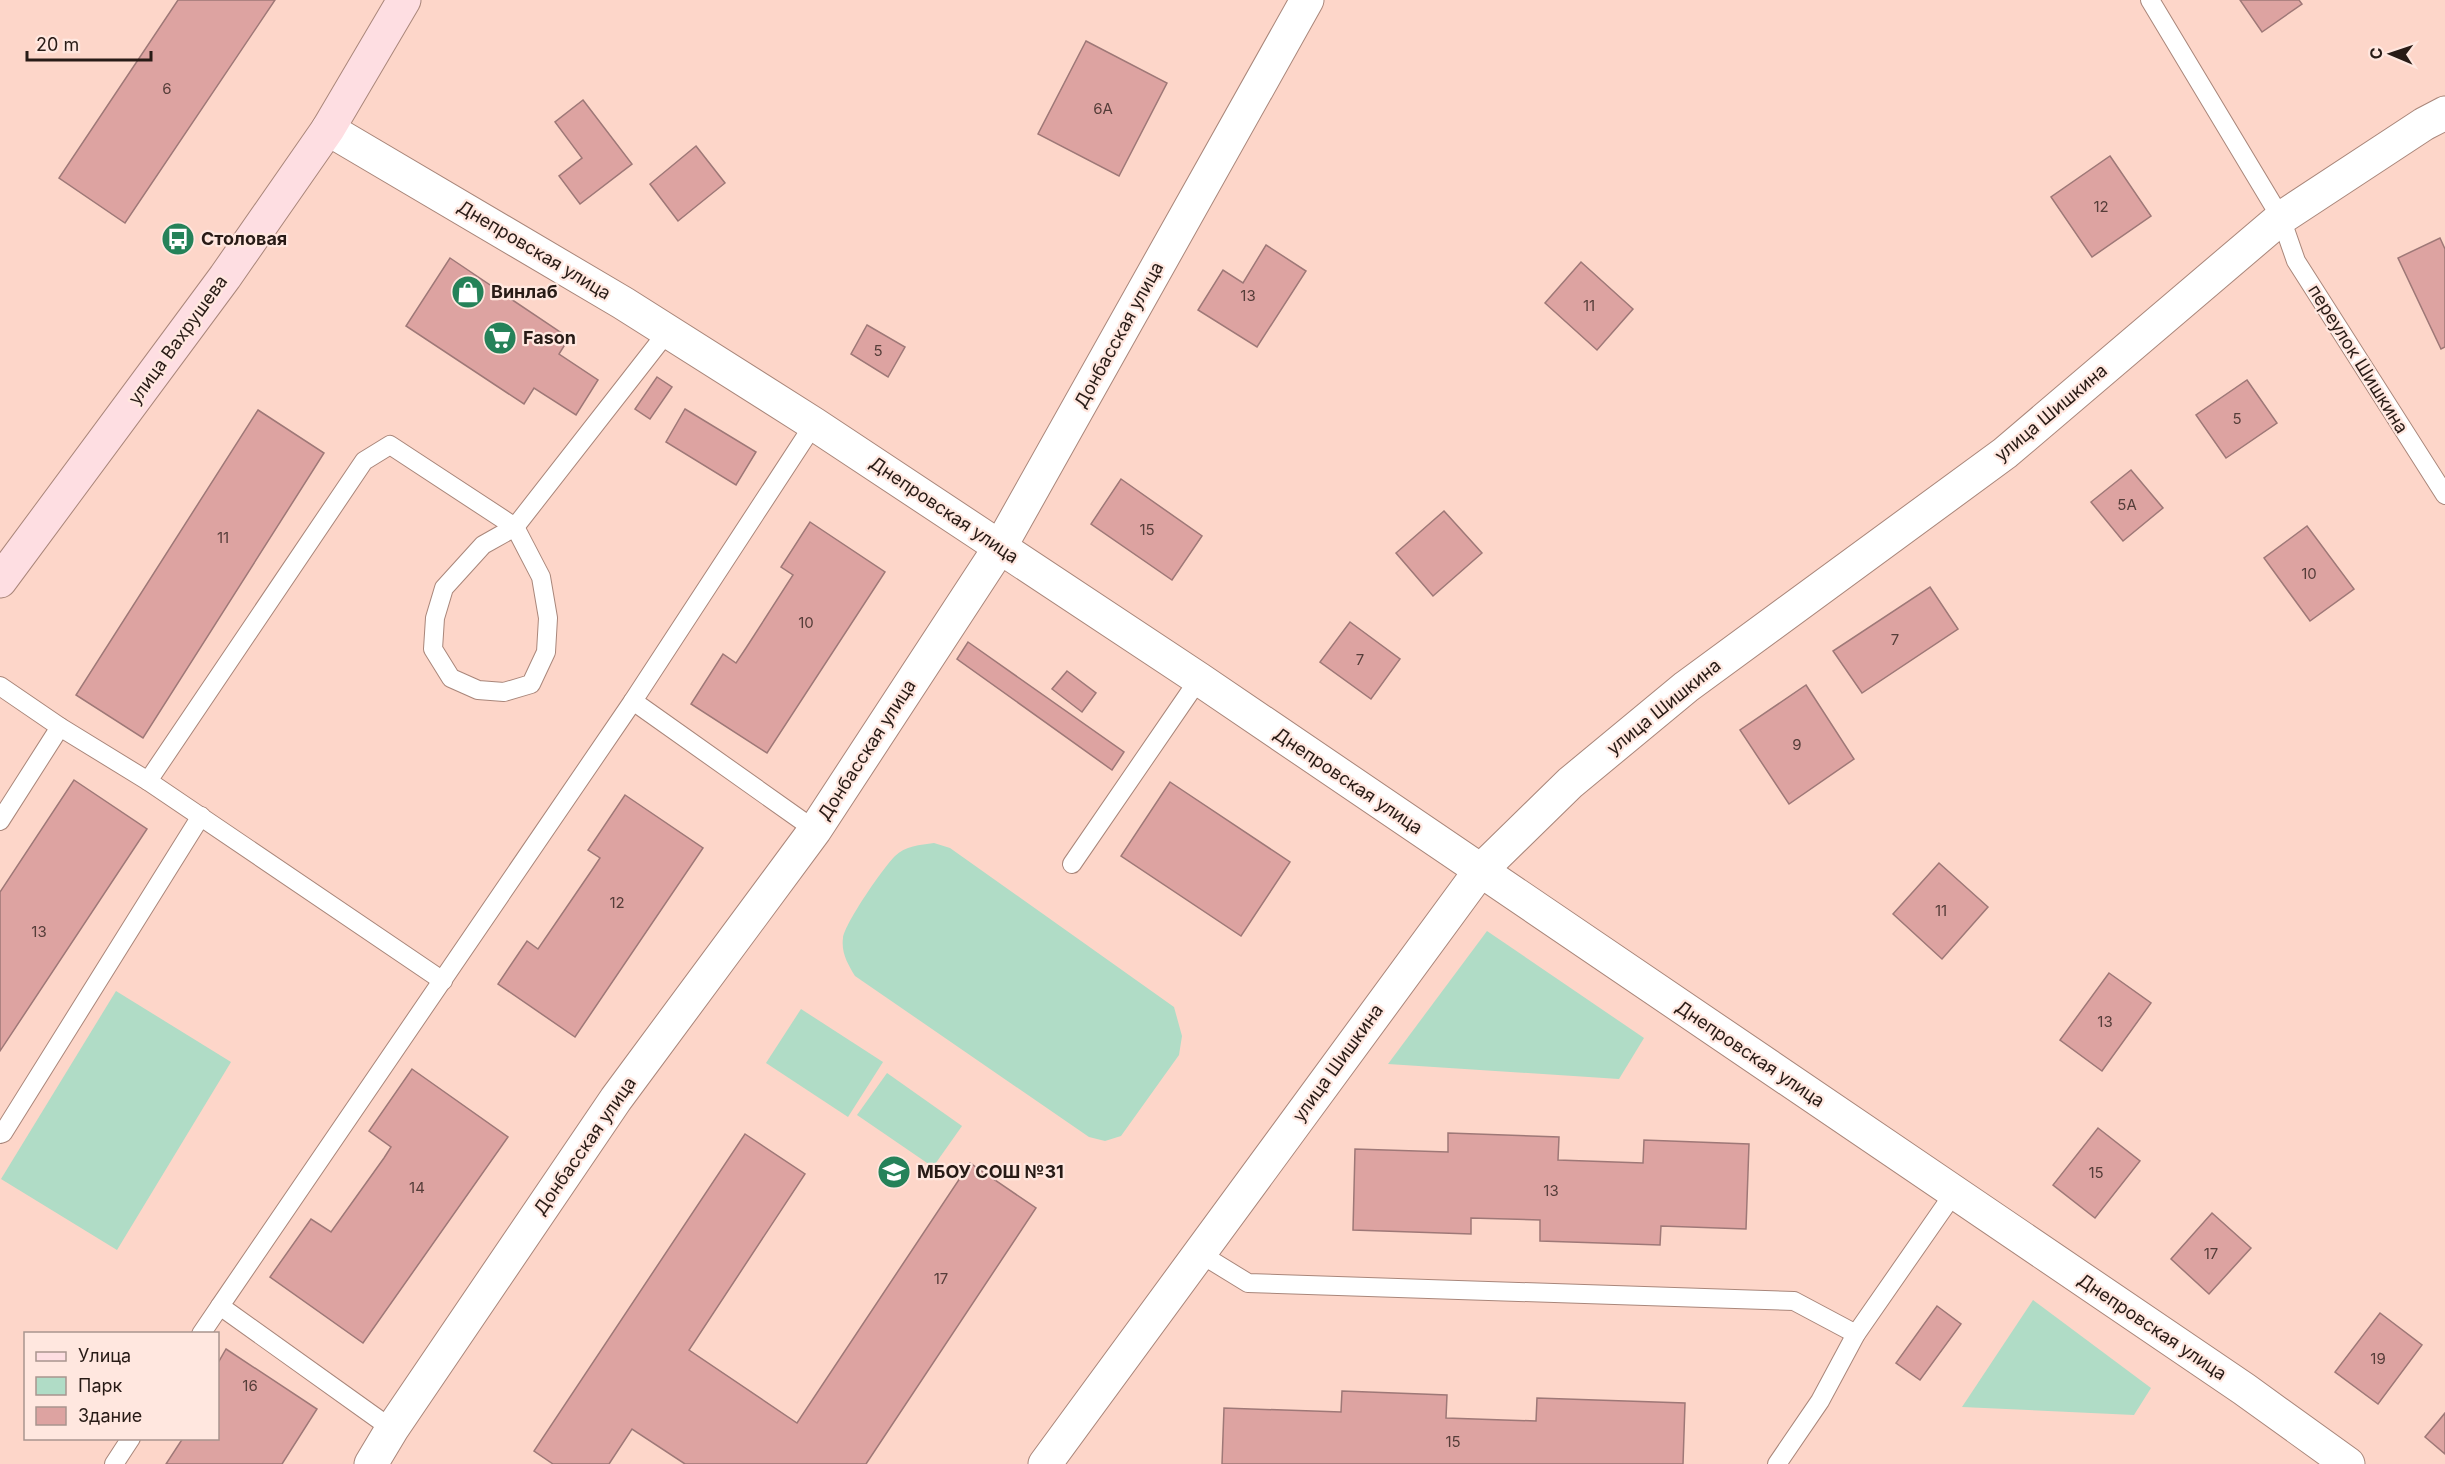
<svg xmlns="http://www.w3.org/2000/svg" width="2445" height="1464" font-family="Inter,sans-serif">
<style>
.green{fill:#b0dcc6}
.building{fill:#dda3a1;stroke:#9e7877;stroke-width:1.5}
.lines{fill:none;stroke-linecap:round;stroke-linejoin:round}
.lane-casing{stroke:#a9867a;stroke-width:20}
.street-casing{stroke:#a9867a;stroke-width:35}
.secondary-casing{stroke:#a9867a;stroke-width:35}
.lane{stroke:#fff;stroke-width:18}
.street{stroke:#fff;stroke-width:33}
.secondary{stroke:#fedee2;stroke-width:33}
.labels{text-anchor:middle;stroke-width:4.5;stroke-linejoin:round;paint-order:stroke}
.number-label{font-size:15px;fill:#553d39}
.poi-label{font-size:18px;font-weight:bold;fill:#281b16;stroke:#ffe7df;text-anchor:start}
.street-label{font-size:18px;fill:#281b16;stroke:#ffe7df}
</style>
<rect width="100%" height="100%" fill="#fdd6c9"/>
<g class="green">
<path d="M934 843 950 848 1174 1007 1182 1036 1179 1055 1121 1136 1105 1141 1089 1137 855 976C848 964 841 953 843 938 845 923 883 868 895 856 905 846 920 845 934 843Z"/>
<polygon points="1487,931 1644,1038 1619,1079 1388,1064"/>
<polygon points="116,991 231,1062 117,1250 1,1179"/>
<polygon points="801,1009 883,1062 848,1117 766,1063"/>
<polygon points="887,1073 962,1126 933,1167 857,1115"/>
<polygon points="2033,1300 2151,1388 2134,1415 1962,1407"/>
</g>
<g class="building">
<polygon points="178,0 275,0 125,223 59,178"/>
<polygon points="2240,0 2299,0 2302,4 2262,32"/>
<polygon points="1086,41 1167,83 1119,176 1038,134"/>
<polygon points="583,100 632,164 580,204 559,176 582,158 555,122"/>
<polygon points="696,146 725,183 678,221 650,184"/>
<polygon points="2110,156 2151,216 2092,257 2051,197"/>
<polygon points="2440,238 2445,249 2445,347 2441,349 2398,258"/>
<polygon points="1266,245 1306,271 1257,347 1198,310 1223,270 1243,283"/>
<polygon points="450,258 569,338 559,354 598,380 576,415 534,388 524,404 406,326"/>
<polygon points="1581,262 1633,309 1597,350 1545,303"/>
<polygon points="867,325 905,347 888,377 851,354"/>
<polygon points="657,377 672,387 650,419 635,409"/>
<polygon points="2247,380 2277,423 2226,458 2196,415"/>
<polygon points="685,409 756,452 736,485 666,442"/>
<polygon points="258,410 324,453 143,738 76,695"/>
<polygon points="2131,470 2163,508 2123,541 2091,502"/>
<polygon points="1121,479 1202,536 1172,580 1091,524"/>
<polygon points="1444,511 1482,553 1433,596 1396,553"/>
<polygon points="810,522 885,572 767,753 691,704 723,654 736,663 746,648 793,575 781,567"/>
<polygon points="2307,526 2354,589 2310,621 2264,558"/>
<polygon points="1930,587 1958,629 1862,693 1833,651"/>
<polygon points="1350,622 1400,659 1371,699 1320,662"/>
<polygon points="968,642 1124,752 1112,770 957,659"/>
<polygon points="1067,671 1096,693 1082,712 1052,689"/>
<polygon points="1806,685 1854,759 1789,804 1740,730"/>
<polygon points="74,780 147,829 0,1051 0,892"/>
<polygon points="1170,782 1290,862 1241,936 1121,856"/>
<polygon points="625,795 703,848 575,1037 498,984 527,941 538,949 592,870 600,858 588,850"/>
<polygon points="1939,863 1988,907 1942,959 1893,914"/>
<polygon points="2109,973 2151,1003 2102,1071 2060,1040"/>
<polygon points="412,1069 508,1137 363,1343 270,1277 311,1219 331,1232 384,1158 391,1147 369,1131"/>
<polygon points="2098,1128 2140,1161 2095,1218 2053,1185"/>
<polygon points="1448,1133 1559,1137 1558,1160 1643,1163 1644,1140 1749,1144 1746,1229 1661,1226 1660,1245 1540,1241 1540,1220 1471,1218 1471,1234 1353,1230 1355,1149 1448,1152"/>
<polygon points="745,1134 805,1174 689,1350 797,1423 970,1163 1036,1208 866,1464 685,1464 632,1429 609,1464 553,1464 534,1451"/>
<polygon points="2212,1213 2251,1248 2209,1294 2171,1259"/>
<polygon points="1937,1306 1961,1324 1920,1380 1896,1363"/>
<polygon points="2380,1313 2422,1345 2378,1404 2335,1372"/>
<polygon points="226,1349 317,1409 282,1464 166,1464 183,1438 218,1438 218,1363"/>
<polygon points="1342,1391 1447,1395 1446,1418 1536,1421 1537,1398 1685,1403 1683,1464 1222,1464 1224,1408 1341,1412"/>
<polygon points="2445,1413 2445,1454 2425,1437"/>
</g>
<g class="lines">
<defs>
<g id="lane">
<polyline points="2150,0 2281,218 2296,261 2445,495"/>
<polyline points="814,424 633,701 815,830"/>
<polygon points="515,527 541,577 548,618 546,652 531,684 504,692 478,690 451,678 433,649 435,618 444,588 483,545"/>
<polyline points="0,686 60,727 148,781 364,461 390,445 515,527 668,331"/>
<polyline points="148,781 443,981"/>
<polyline points="0,821 60,727"/>
<polyline points="1072,864 1199,679"/>
<polyline points="0,1134 3,1133 201,816"/>
<polyline points="1199,1253 1248,1283 1794,1301 1856,1334"/>
<polyline points="201,1334 220,1306"/>
<polyline points="392,1429 220,1306 633,701"/>
<polyline points="114,1464 131,1438"/>
<polyline points="1777,1464 1820,1401 1856,1334 1954,1193"/>
</g>
<g id="street">
<polyline points="328,129 623,303 814,424 1199,679 2244,1389 2348,1464"/>
<polyline points="371,1464 392,1429 616,1099 815,830 1000,547 1307,0"/>
<polyline points="1045,1464 1480,871 1570,783 1686,687 2005,453 2281,218 2424,124 2445,113"/>
</g>
<polyline id="secondary" points="0,581 225,277 328,129 404,0"/>
</defs>
<use href="#lane" class="lane-casing"/>
<use href="#street" class="street-casing"/>
<use href="#secondary" class="secondary-casing"/>
<use href="#lane" class="lane"/>
<use href="#street" class="street"/>
<use href="#secondary" class="secondary"/>
</g>
<defs>
<symbol id="bus-disc" viewBox="-11 -11 22 22"><circle r="9.5" fill="#258259" stroke="#ffe7df"/><path d="M-5-6H5V4H4V6H2V4H-2V6H-4V4H-5ZM-3.5-4V0h7V-4ZM-3.5 1.2v1.5H-2V1.2ZM2 1.2v1.5H3.5V1.2Z" fill="#fff"/></symbol>
<symbol id="shop-disc" viewBox="-11 -11 22 22"><circle r="9.5" fill="#258259" stroke="#ffe7df"/><path d="M-5-2.5h2.3a2.7 3.5 0 0 1 5.4 0H5L5.5 6h-11ZM-1.5-2.5h3a1.5 2.3 0 0 0-3 0Z" fill="#fff"/></symbol>
<symbol id="supermarket-disc" viewBox="-11 -11 22 22"><circle r="9.5" fill="#258259" stroke="#ffe7df"/><path d="M-6-5.5h2.5l.6 2H6L4.5 2H-2.5L-4.4-4H-6ZM-1.5 3.2a1.3 1.3 0 1 0 .1 0ZM3 3.2a1.3 1.3 0 1 0 .1 0Z" fill="#fff"/></symbol>
<symbol id="school-disc" viewBox="-11 -11 22 22"><circle r="9.5" fill="#258259" stroke="#ffe7df"/><path d="M0-5L7-2L0 1L-7-2ZM-4 1L0 2.5L4 1V4Q0 6-4 4Z" fill="#fff"/></symbol>
</defs>
<g fill-rule="evenodd">
<use href="#bus-disc" x="159" y="220" width="38" height="38"/>
<use href="#shop-disc" x="449" y="273" width="38" height="38"/>
<use href="#supermarket-disc" x="481" y="319" width="38" height="38"/>
<use href="#school-disc" x="875" y="1153" width="38" height="38"/>
</g>
<g class="labels">
<g class="number-label">
<text x="167" y="94">6</text>
<text x="1103" y="114">6А</text>
<text x="2101" y="212">12</text>
<text x="1248" y="301">13</text>
<text x="1589" y="311">11</text>
<text x="878" y="356">5</text>
<text x="2237" y="424">5</text>
<text x="2127" y="510">5А</text>
<text x="1147" y="535">15</text>
<text x="223" y="543">11</text>
<text x="2309" y="579">10</text>
<text x="806" y="628">10</text>
<text x="1895" y="645">7</text>
<text x="1360" y="665">7</text>
<text x="1797" y="750">9</text>
<text x="617" y="908">12</text>
<text x="1941" y="916">11</text>
<text x="39" y="937">13</text>
<text x="2105" y="1027">13</text>
<text x="2096" y="1178">15</text>
<text x="417" y="1193">14</text>
<text x="1551" y="1196">13</text>
<text x="2211" y="1259">17</text>
<text x="941" y="1284">17</text>
<text x="2378" y="1364">19</text>
<text x="250" y="1391">16</text>
<text x="1453" y="1447">15</text>
</g>
<g class="poi-label">
<text x="201" y="245">Столовая</text>
<text x="491" y="298">Винлаб</text>
<text x="523" y="344">Fason</text>
<text x="917" y="1178">МБОУ СОШ №31</text>
</g>
<g class="street-label">
<text transform="translate(534 250) rotate(31)" y="6">Днепровская улица</text>
<text transform="translate(1119 335) rotate(-61)" y="6">Донбасская улица</text>
<text transform="translate(178 340) rotate(-54)" y="6">улица Вахрушева</text>
<text transform="translate(2358 359) rotate(58)" y="6">переулок Шишкина</text>
<text transform="translate(2051 413) rotate(-40)" y="6">улица Шишкина</text>
<text transform="translate(944 510) rotate(34)" y="6">Днепровская улица</text>
<text transform="translate(1664 707) rotate(-39)" y="6">улица Шишкина</text>
<text transform="translate(867 750) rotate(-57)" y="6">Донбасская улица</text>
<text transform="translate(1348 781) rotate(34)" y="6">Днепровская улица</text>
<text transform="translate(1750 1054) rotate(34)" y="6">Днепровская улица</text>
<text transform="translate(1338 1063) rotate(-54)" y="6">улица Шишкина</text>
<text transform="translate(585 1146) rotate(-55)" y="6">Донбасская улица</text>
<text transform="translate(2152 1327) rotate(34)" y="6">Днепровская улица</text>
</g>
</g>
<rect x="24" y="1332" width="195" height="108" fill="#ffe7df" stroke="#a9958f" stroke-width="1.5"/>
<rect x="36" y="1352" width="30" height="9" fill="#fedee2" stroke="#a9958f" stroke-width="1.5"/>
<text x="78" y="1362" font-size="18" fill="#281b16">Улица</text>
<rect x="36" y="1377" width="30" height="18" fill="#b0dcc6" stroke="#a9958f" stroke-width="1.5"/>
<text x="78" y="1392" font-size="18" fill="#281b16">Парк</text>
<rect x="36" y="1407" width="30" height="18" fill="#dda3a1" stroke="#a9958f" stroke-width="1.5"/>
<text x="78" y="1422" font-size="18" fill="#281b16">Здание</text>
<g transform="translate(2391 54) rotate(272)" stroke="#ffe7df" stroke-width="4.5" paint-order="stroke">
<path d="M0-4.5L10 22L0 15L-10 22Z" fill="#281b16"/>
<text y="-9" font-size="16" font-weight="bold" text-anchor="middle" fill="#281b16">С</text>
</g>
<path d="M27 51v9h124v-9" fill="none" stroke="#281b16" stroke-width="3"/>
<text x="36" y="51" font-size="18" fill="#281b16" stroke="#ffe7df" stroke-width="4.5" paint-order="stroke">20 m</text>
</svg>
